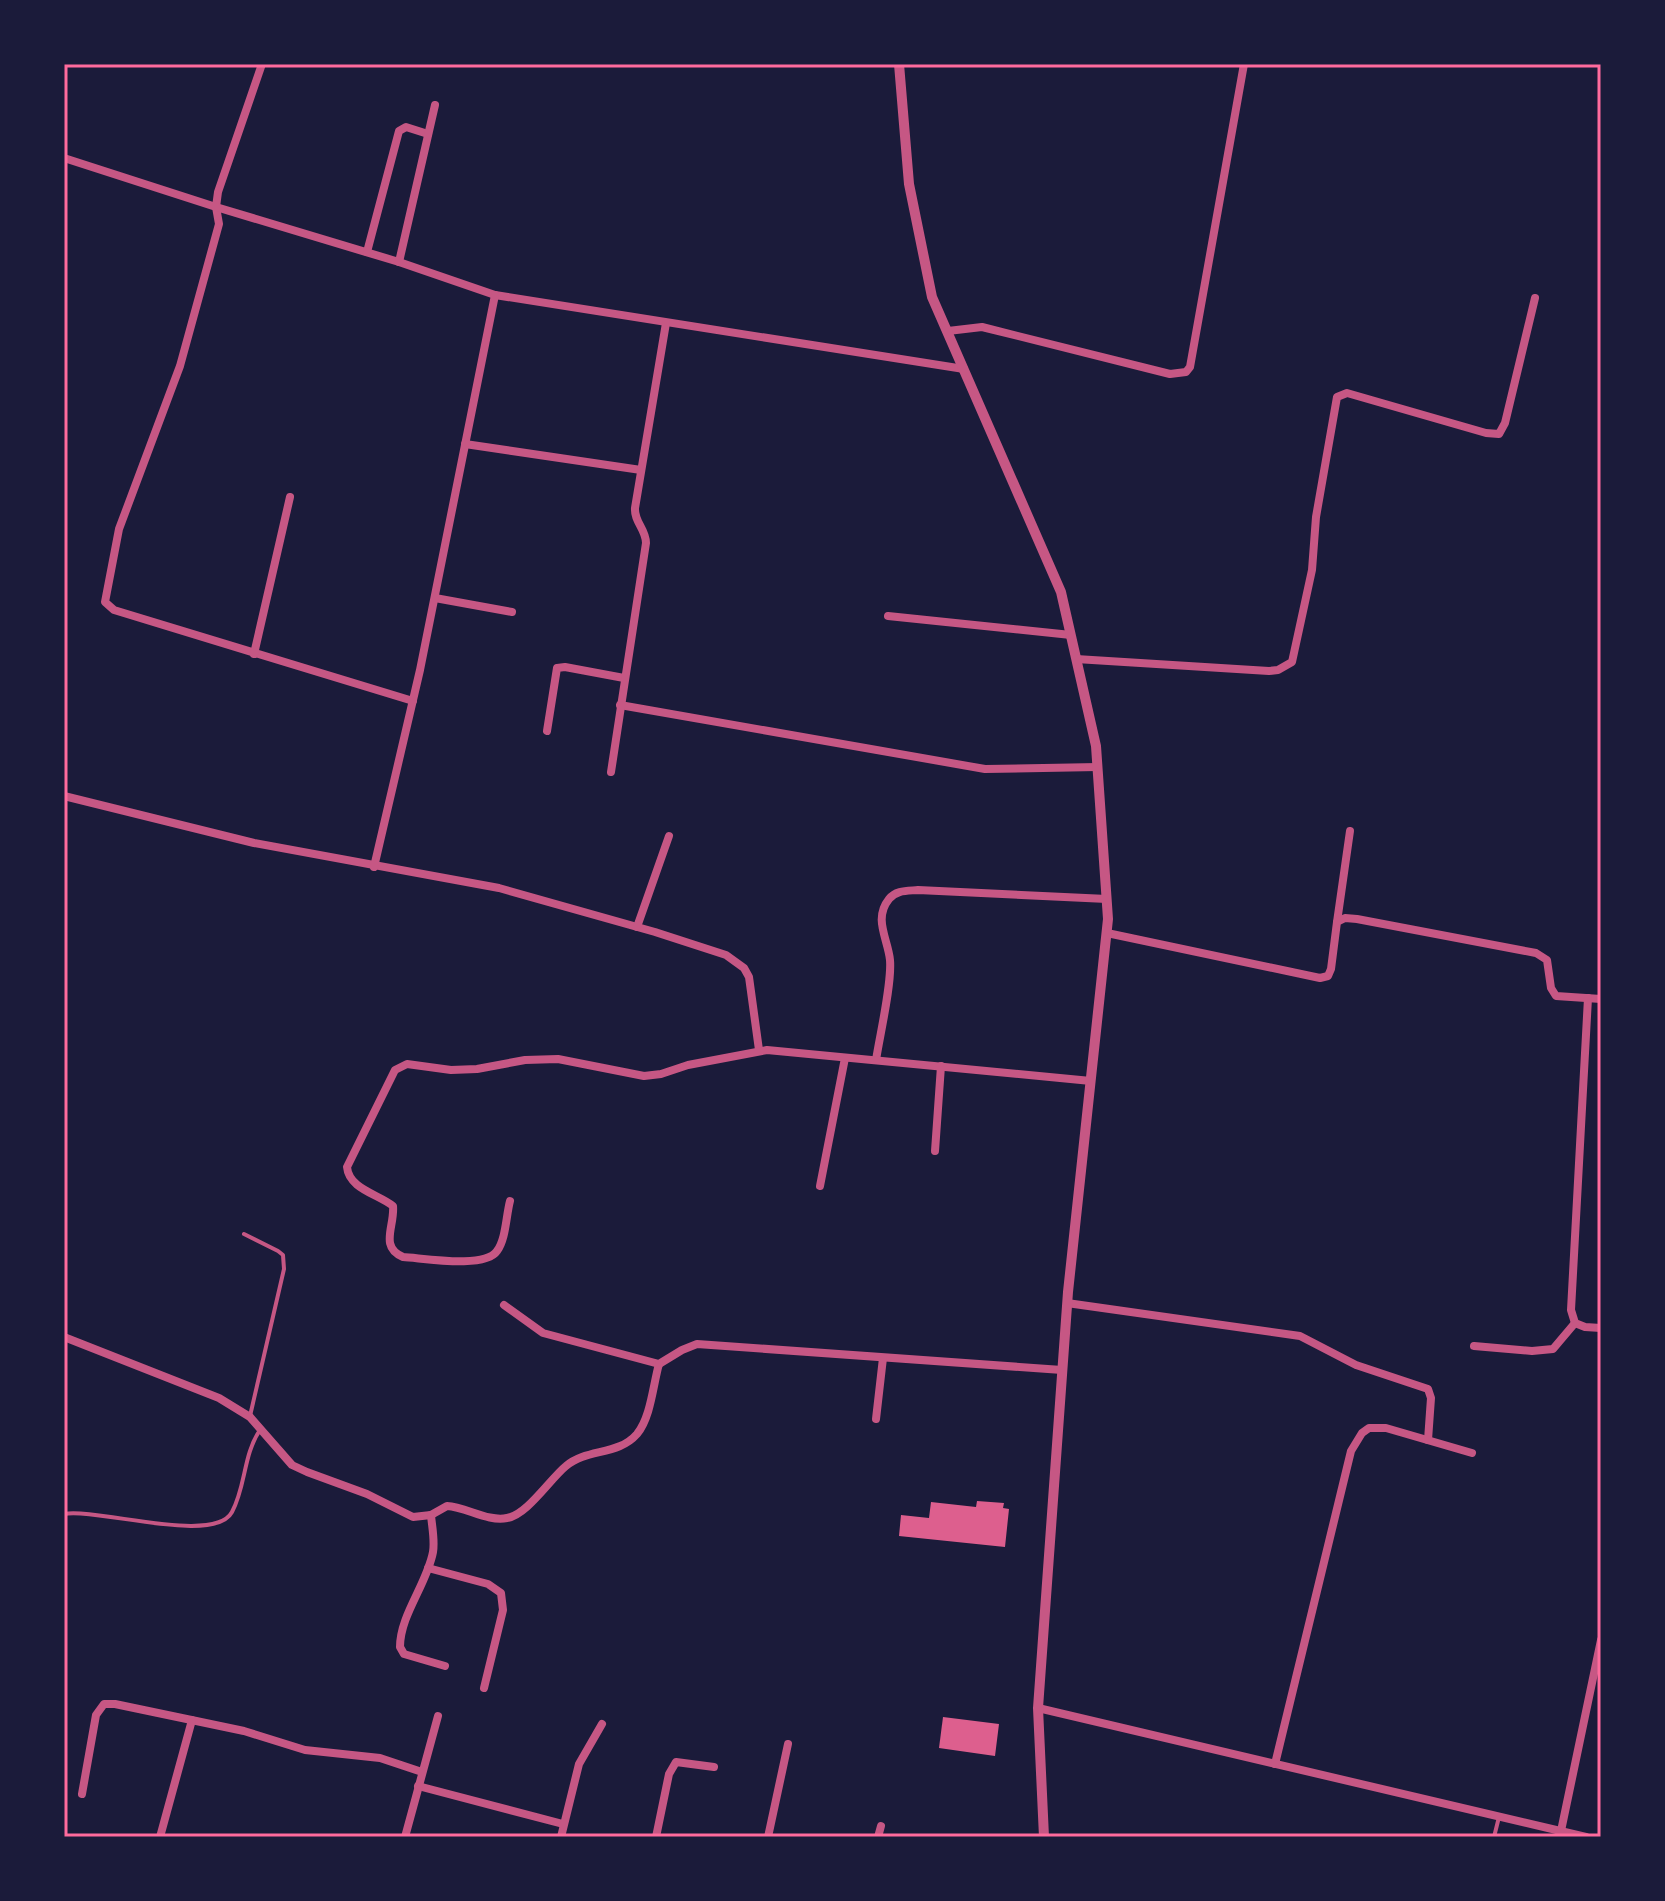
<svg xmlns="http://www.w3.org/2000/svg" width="1665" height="1901" font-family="'Space Grotesk',sans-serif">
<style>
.building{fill:#dd5f8e}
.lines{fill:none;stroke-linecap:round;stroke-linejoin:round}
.service{stroke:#c65784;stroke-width:4}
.minor{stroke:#c65784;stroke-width:8}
.tertiary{stroke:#c65784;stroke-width:10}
.neatline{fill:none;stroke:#ff6b9d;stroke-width:3}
</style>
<rect width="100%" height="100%" fill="#1b1b3a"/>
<g class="building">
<polygon points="977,1501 1004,1503 1003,1508 1009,1509 1005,1547 899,1536 901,1515 929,1518 931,1502 976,1507"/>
<polygon points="943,1717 999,1724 995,1756 939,1748"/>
</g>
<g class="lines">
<g class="service">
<polyline points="244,1234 278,1251 283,1255 284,1269 250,1416"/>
<path d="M64 1514C98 1508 215 1545 232 1512 246 1486 243 1455 260 1430"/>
<polyline points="1494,1837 1499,1817"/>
</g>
<g class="minor">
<polyline points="262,64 218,192 216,207 219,224 180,366 119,529 105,602 114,610 413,701"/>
<polyline points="64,158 216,207 399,262 495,295 964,369"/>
<polyline points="367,252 399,131 406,127 428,134"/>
<polyline points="399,262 435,105"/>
<polyline points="948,331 982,327 1170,374 1186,372 1190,367 1244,64"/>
<polyline points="465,444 641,470"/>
<polyline points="435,598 512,612"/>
<polyline points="888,616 1071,635"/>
<polyline points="254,654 290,497"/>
<polyline points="1076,659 1269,671 1278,670 1292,662 1312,570 1316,517 1337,397 1347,393 1486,433 1499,434 1505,423 1535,298"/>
<polyline points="620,705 985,769 1098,767"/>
<polyline points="547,731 557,668 565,667 624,678"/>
<path d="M611 772 646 543C646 529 634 522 635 508L666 323"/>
<polyline points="64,796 254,843 499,888 655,932 726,955 744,968 749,977 759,1050"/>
<polyline points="374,867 420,670 495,295"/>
<polyline points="1337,922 1350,831"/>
<polyline points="637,927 669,836"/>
<polyline points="1107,933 1320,978 1328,976 1331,969 1337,922 1345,918 1357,919 1536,953 1547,960 1551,988 1556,996 1601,999"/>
<polyline points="1588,998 1571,1310 1575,1323 1585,1327 1601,1328"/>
<path d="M876 1060C880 1034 892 984 890 960 888 939 873 919 889 899 896 890 907 891 918 890L1107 899"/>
<polyline points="935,1151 941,1066"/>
<polyline points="820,1186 845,1058"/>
<path d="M510 1201C506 1216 506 1239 497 1251 485 1269 423 1258 403 1257 379 1247 395 1226 393 1206 378 1194 349 1189 347 1167L395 1070 407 1064 451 1070 477 1069 525 1060 558 1059 644 1076 661 1074 688 1065 767 1050 1091 1081"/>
<polyline points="1067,1303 1300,1336 1356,1365 1428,1389 1431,1398 1428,1440"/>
<polyline points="504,1305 543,1333 659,1364 682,1350 697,1344 1062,1370"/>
<path d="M64 1337 219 1398 250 1417 292 1465 307 1472 367 1494 413 1517 431 1515 447 1506C466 1507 488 1522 507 1518 527 1515 550 1479 566 1466 587 1448 618 1456 637 1434 651 1417 653 1385 659 1364"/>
<polyline points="1474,1346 1532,1351 1553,1349 1575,1323"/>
<polyline points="876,1419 883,1358"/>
<path d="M431 1515C432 1527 435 1540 433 1552 427 1584 400 1615 400 1647L404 1654 445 1666"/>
<polyline points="428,1568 488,1584 501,1593 503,1610 484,1688"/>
<polyline points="1038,1708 1586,1837"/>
<polyline points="1275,1764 1351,1451 1362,1433 1369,1428 1386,1428 1472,1453"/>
<polyline points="418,1786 563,1824"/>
<polyline points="82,1794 96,1715 104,1704 115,1704 244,1731 305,1750 380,1758 422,1772"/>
<polyline points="1561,1831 1601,1640"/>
<polyline points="160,1837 192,1720"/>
<polyline points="405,1837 438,1716"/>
<polyline points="561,1837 579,1764 602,1724"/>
<polyline points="656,1837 669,1774 676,1762 714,1767"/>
<polyline points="768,1837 788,1744"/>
<polyline points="878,1837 881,1826"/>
</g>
<polyline class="tertiary" points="899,64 909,184 932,297 1061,592 1096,746 1108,919 1068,1292 1038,1708 1044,1837"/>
</g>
<rect width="1665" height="1901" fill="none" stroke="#1b1b3a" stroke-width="132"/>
<rect x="66" y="66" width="1533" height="1769" class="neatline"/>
</svg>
